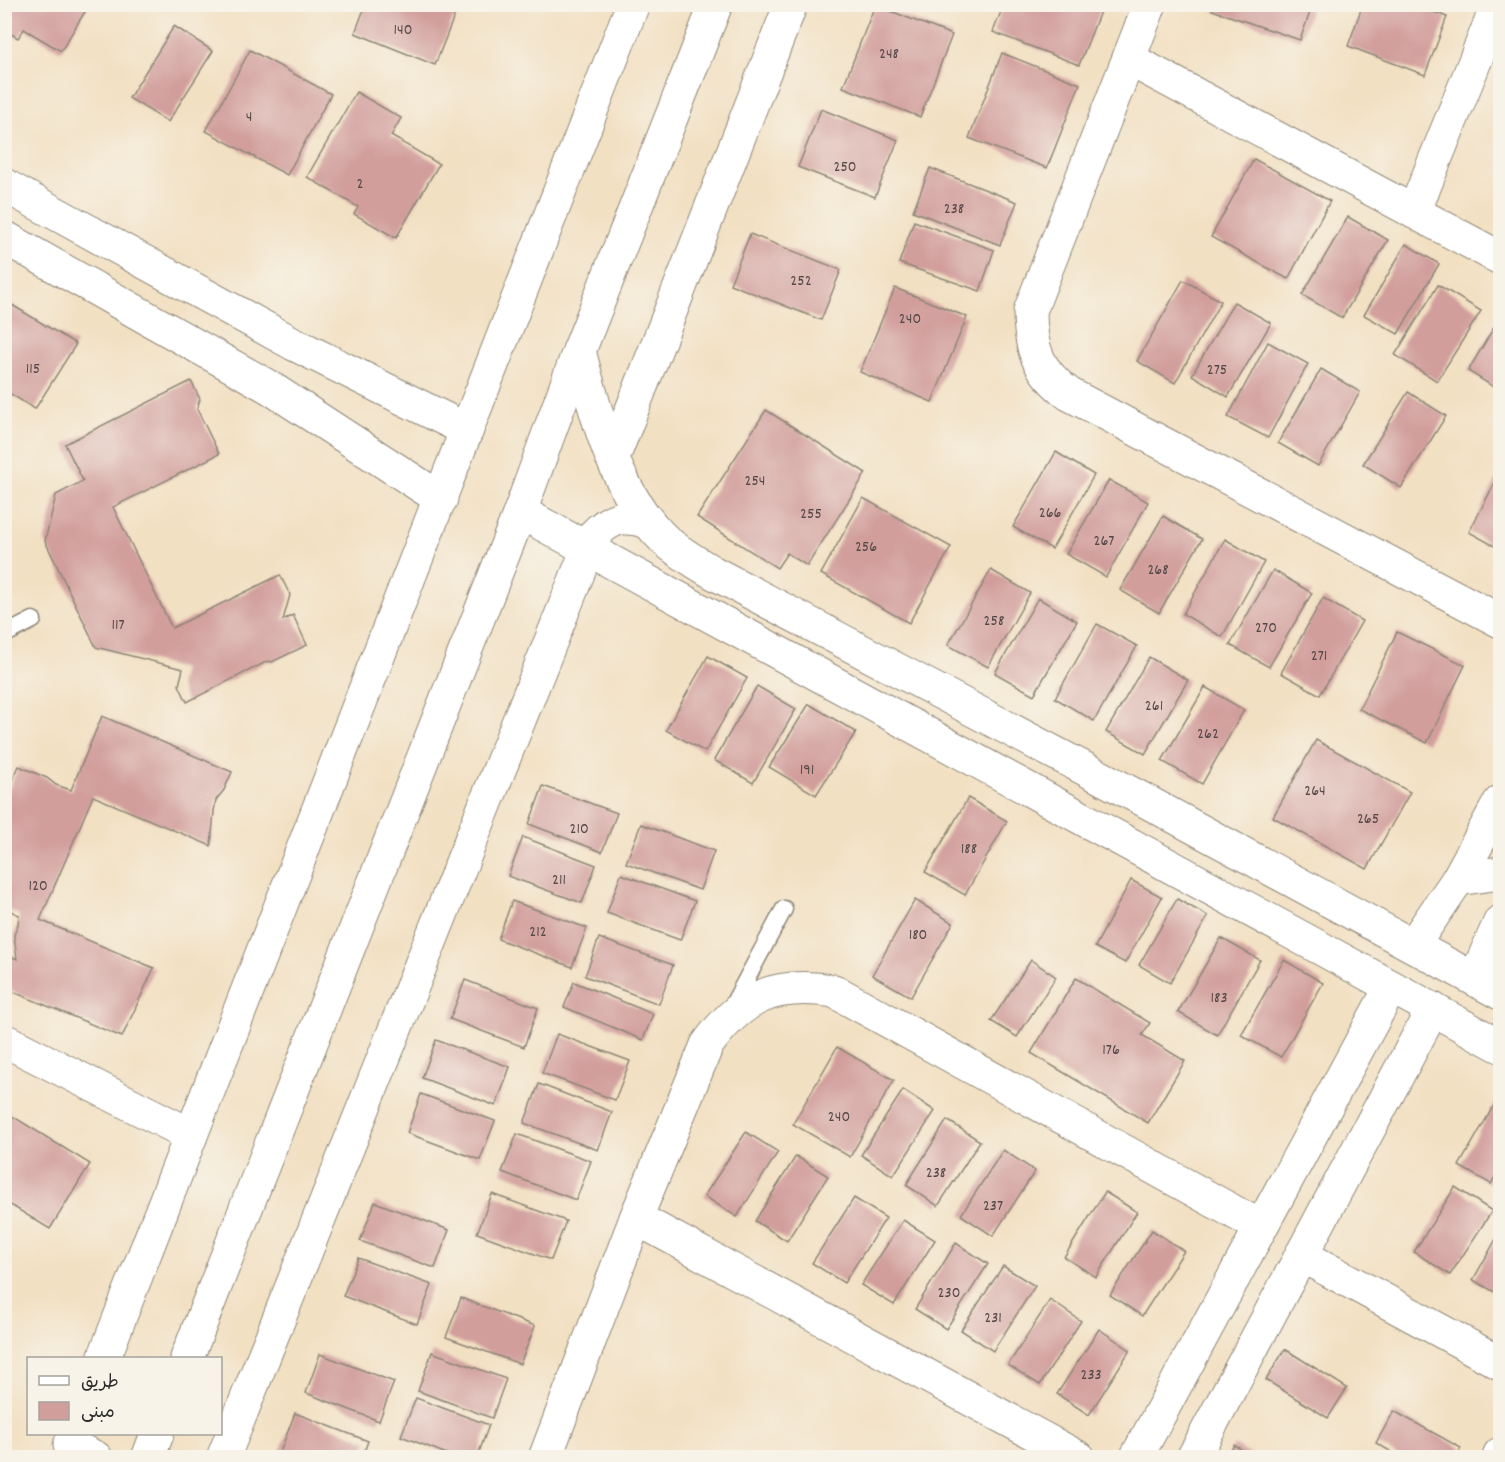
<svg xmlns="http://www.w3.org/2000/svg" width="1505" height="1462" font-family="Dekko,'Playpen Sans Arabic',sans-serif">
<style>
.building{fill:#d19e9c}
.lines{fill:none;stroke-linecap:round;stroke-linejoin:round}
.service-casing{stroke:#8e8677;stroke-width:19}
.minor-casing{stroke:#8e8677;stroke-width:35}
.tertiary-casing{stroke:#8e8677;stroke-width:35}
.service{stroke:#fff;stroke-width:16}
.minor{stroke:#fff;stroke-width:33}
.tertiary{stroke:#fff;stroke-width:33}
.labels{text-anchor:middle;stroke-width:6;stroke-linejoin:round;paint-order:stroke}
.number-label{font-size:16px;fill:#544847}
</style>
<rect width="100%" height="100%" fill="#f7f3e8"/>
<filter id="ink" filterUnits="userSpaceOnUse"><feTurbulence type="fractalNoise" baseFrequency=".0167" numOctaves="2"/><feDisplacementMap in="SourceGraphic" scale="12" xChannelSelector="R" yChannelSelector="G"/><feConvolveMatrix kernelMatrix="1 2 1 2 8 2 1 2 1" color-interpolation-filters="sRGB"/></filter>
<filter id="wash" filterUnits="userSpaceOnUse"><feTurbulence type="fractalNoise" baseFrequency=".008" numOctaves="4" result="noise"/><feDisplacementMap in="SourceGraphic" scale="24" xChannelSelector="R" yChannelSelector="G"/><feGaussianBlur stdDeviation="1.35" result="paint"/><feColorMatrix in="noise" values="0 0 0 0 0 0 0 0 0 0 0 0 0 0 0 0 0 1.4 0 .05"/><feComposite in="paint" operator="in"/></filter>
<g filter="url(#wash)">
<rect width="100%" height="100%" fill="#f2e0c3"/>
<g id="blocks">
<g class="building">
<polygon points="366,4 459,4 435,65 355,33"/>
<polygon points="1004,4 1103,4 1079,65 993,32"/>
<polygon points="1214,4 1313,4 1300,40 1212,10"/>
<polygon points="1363,4 1413,4 1447,17 1425,75 1348,46"/>
<polygon points="4,5 89,5 61,51 24,29 18,38 4,30"/>
<polygon points="875,5 952,35 920,117 843,87"/>
<polygon points="174,26 213,51 168,122 129,98"/>
<polygon points="250,50 331,94 287,175 206,131"/>
<polygon points="1002,53 1080,84 1047,168 969,138"/>
<polygon points="356,92 401,118 391,136 439,164 396,238 354,214 358,207 307,177"/>
<polygon points="821,109 898,140 875,197 798,167"/>
<polygon points="1254,159 1330,201 1288,279 1211,237"/>
<polygon points="930,168 1017,202 1000,245 913,211"/>
<polygon points="1348,217 1388,240 1342,318 1302,295"/>
<polygon points="914,221 994,250 980,291 899,263"/>
<polygon points="750,234 841,270 821,320 730,284"/>
<polygon points="1406,244 1439,264 1398,334 1364,315"/>
<polygon points="1183,280 1221,301 1175,383 1137,361"/>
<polygon points="1438,285 1481,311 1437,381 1395,355"/>
<polygon points="895,288 967,317 932,402 860,372"/>
<polygon points="4,300 76,344 35,409 4,390"/>
<polygon points="1234,302 1271,323 1228,397 1192,375"/>
<polygon points="1500,317 1500,391 1468,371"/>
<polygon points="1268,342 1308,364 1268,438 1228,417"/>
<polygon points="1321,369 1360,392 1318,466 1278,443"/>
<polygon points="191,381 200,399 197,409 219,454 113,507 172,628 280,575 290,595 283,620 293,615 307,645 272,662 268,661 187,702 179,685 183,669 96,647 45,541 56,495 83,481 65,444"/>
<polygon points="1408,392 1446,416 1401,488 1363,464"/>
<polygon points="766,410 866,473 807,566 787,553 777,568 697,517"/>
<polygon points="1056,452 1094,475 1052,549 1013,527"/>
<polygon points="1500,473 1500,549 1469,532"/>
<polygon points="1109,480 1148,502 1106,577 1066,554"/>
<polygon points="863,498 951,547 909,623 821,574"/>
<polygon points="1163,516 1202,539 1159,613 1120,590"/>
<polygon points="1225,539 1264,562 1222,637 1183,614"/>
<polygon points="991,570 1030,593 988,667 948,645"/>
<polygon points="1273,570 1312,593 1269,667 1230,645"/>
<polygon points="1038,598 1077,621 1034,695 995,673"/>
<polygon points="1323,598 1362,621 1320,695 1281,673"/>
<polygon points="1097,624 1137,646 1094,721 1055,698"/>
<polygon points="1397,632 1465,665 1427,743 1359,709"/>
<polygon points="708,656 747,678 705,752 666,730"/>
<polygon points="1149,657 1188,680 1145,754 1106,732"/>
<polygon points="757,686 796,709 753,783 714,760"/>
<polygon points="1205,687 1244,710 1202,784 1162,761"/>
<polygon points="809,704 856,732 816,795 769,767"/>
<polygon points="102,716 232,772 224,790 216,800 214,811 211,846 93,796 40,920 154,968 122,1037 4,988 4,976 13,957 17,959 14,935 18,924 19,915 4,908 4,800 19,766 47,778 56,785 71,790"/>
<polygon points="1316,740 1410,792 1367,869 1273,817"/>
<polygon points="543,786 617,813 602,852 529,824"/>
<polygon points="968,798 1007,821 965,895 925,872"/>
<polygon points="641,824 714,851 700,890 626,863"/>
<polygon points="523,837 596,865 582,903 508,876"/>
<polygon points="621,874 695,901 680,940 607,913"/>
<polygon points="1131,880 1162,897 1125,963 1095,947"/>
<polygon points="1177,899 1208,916 1170,983 1139,965"/>
<polygon points="915,900 953,923 911,997 872,975"/>
<polygon points="512,901 587,928 572,967 498,939"/>
<polygon points="599,938 673,965 659,1004 585,976"/>
<polygon points="1221,938 1260,960 1217,1035 1178,1012"/>
<polygon points="1031,960 1056,977 1017,1037 991,1021"/>
<polygon points="1284,960 1323,983 1281,1057 1241,1035"/>
<polygon points="1076,978 1150,1023 1142,1035 1185,1061 1148,1123 1031,1053"/>
<polygon points="465,980 538,1008 524,1047 450,1019"/>
<polygon points="574,982 653,1014 643,1040 564,1007"/>
<polygon points="557,1034 630,1061 615,1100 542,1073"/>
<polygon points="436,1040 510,1067 496,1106 422,1078"/>
<polygon points="837,1047 894,1080 850,1157 793,1124"/>
<polygon points="539,1084 612,1112 598,1150 524,1123"/>
<polygon points="903,1090 935,1111 893,1176 861,1155"/>
<polygon points="421,1094 495,1121 480,1160 407,1133"/>
<polygon points="1497,1100 1500,1103 1500,1168 1491,1184 1459,1166"/>
<polygon points="4,1111 90,1164 50,1229 4,1201"/>
<polygon points="947,1120 980,1141 938,1206 906,1185"/>
<polygon points="746,1132 778,1152 737,1217 704,1196"/>
<polygon points="517,1134 591,1161 576,1200 502,1172"/>
<polygon points="1003,1150 1035,1171 993,1236 961,1215"/>
<polygon points="796,1156 828,1176 787,1241 755,1221"/>
<polygon points="1455,1187 1492,1211 1450,1275 1414,1252"/>
<polygon points="1105,1192 1137,1212 1096,1277 1064,1257"/>
<polygon points="492,1194 566,1221 551,1260 477,1233"/>
<polygon points="854,1198 886,1218 844,1283 812,1263"/>
<polygon points="375,1202 449,1230 435,1268 360,1241"/>
<polygon points="903,1220 935,1240 894,1305 861,1285"/>
<polygon points="1152,1230 1184,1251 1142,1316 1110,1295"/>
<polygon points="1500,1232 1500,1295 1473,1280"/>
<polygon points="956,1243 988,1264 946,1329 915,1309"/>
<polygon points="358,1258 432,1285 417,1324 343,1296"/>
<polygon points="1003,1266 1035,1286 993,1351 961,1330"/>
<polygon points="461,1298 535,1326 520,1364 446,1337"/>
<polygon points="1050,1300 1081,1321 1040,1385 1008,1365"/>
<polygon points="1099,1329 1130,1350 1089,1415 1057,1394"/>
<polygon points="1285,1349 1347,1388 1328,1418 1266,1380"/>
<polygon points="432,1352 506,1379 492,1418 418,1391"/>
<polygon points="320,1354 394,1382 379,1421 306,1393"/>
<polygon points="416,1398 489,1425 477,1458 457,1458 401,1436"/>
<polygon points="1394,1411 1461,1448 1456,1458 1402,1458 1376,1443"/>
<polygon points="295,1413 368,1441 362,1458 294,1458 280,1452"/>
<polygon points="1234,1445 1256,1458 1227,1458"/>
</g>
</g>
</g>
<g filter="url(#ink)">
<use href="#blocks" fill-opacity="0" stroke="#8e8677" stroke-width="1.5"/>
<g class="lines">
<defs>
<g id="service">
<polyline points="4,635 33,620"/>
<polyline points="731,1008 784,909"/>
</g>
<g id="minor">
<path d="M1150 4 1030 311C1030 349 1038 371 1069 394L1500 621"/>
<polyline points="1129,59 1500,258"/>
<polyline points="4,185 294,344 467,430"/>
<polyline points="1414,212 1498,4"/>
<polyline points="4,237 269,387 441,499"/>
<path d="M579 351C596 415 616 495 666 541 680 553 697 563 712 572L1142 799 1500 993"/>
<polyline points="613,458 791,4"/>
<polyline points="520,512 1500,1046"/>
<polyline points="1458,879 1500,873"/>
<polyline points="1413,945 1458,879 1500,802"/>
<polyline points="1475,979 1500,922"/>
<polyline points="4,1040 191,1135"/>
<polyline points="636,1218 1079,1458"/>
<polyline points="1301,1255 1500,1363"/>
<path d="M223 1458 593 536C611 517 623 514 648 522"/>
<path d="M545 1458 636 1218 707 1045C742 996 775 982 834 991L1261 1227"/>
<polyline points="1136,1458 1391,987"/>
<polyline points="1193,1458 1433,1009"/>
<polyline points="1499,1458 1500,1454"/>
</g>
<g id="tertiary">
<polyline points="104,1358 633,4"/>
<polyline points="187,1358 520,512 579,351 716,4"/>
<polyline points="70,1445 96,1458"/>
<polyline points="148,1458 157,1434"/>
</g>
</defs>
<use href="#service" class="service-casing"/>
<use href="#minor" class="minor-casing"/>
<use href="#tertiary" class="tertiary-casing"/>
<use href="#service" class="service"/>
<use href="#minor" class="minor"/>
<use href="#tertiary" class="tertiary"/>
</g>
</g>
<g class="labels">
<g class="number-label">
<text x="403" y="34">140</text>
<text x="889" y="58">248</text>
<text x="249" y="121">4</text>
<text x="845" y="171">250</text>
<text x="360" y="188">2</text>
<text x="954" y="213">238</text>
<text x="801" y="285">252</text>
<text x="910" y="323">240</text>
<text x="33" y="373">115</text>
<text x="1217" y="374">275</text>
<text x="755" y="485">254</text>
<text x="1050" y="517">266</text>
<text x="811" y="518">255</text>
<text x="1104" y="545">267</text>
<text x="866" y="551">256</text>
<text x="1158" y="574">268</text>
<text x="994" y="625">258</text>
<text x="118" y="629">117</text>
<text x="1266" y="632">270</text>
<text x="1319" y="660">271</text>
<text x="1154" y="710">261</text>
<text x="1208" y="738">262</text>
<text x="807" y="774">191</text>
<text x="1315" y="795">264</text>
<text x="1368" y="823">265</text>
<text x="579" y="833">210</text>
<text x="969" y="853">188</text>
<text x="559" y="884">211</text>
<text x="38" y="890">120</text>
<text x="538" y="936">212</text>
<text x="918" y="939">180</text>
<text x="1219" y="1002">183</text>
<text x="1111" y="1054">176</text>
<text x="839" y="1121">240</text>
<text x="936" y="1177">238</text>
<text x="993" y="1210">237</text>
<text x="949" y="1297">230</text>
<text x="993" y="1322">231</text>
<text x="1091" y="1379">233</text>
</g>
</g>
<rect width="1505" height="1462" fill="none" stroke="#f7f3e8" stroke-width="24"/>
<rect x="27" y="1357" width="195" height="78" fill="#f7f3e8" stroke="#a5a39c" stroke-width="1.5"/>
<rect x="39" y="1376" width="30" height="9" fill="#ffffff" stroke="#a5a39c" stroke-width="1.5"/>
<text x="81" y="1387" font-size="18" fill="#2b2b2b">طريق</text>
<rect x="39" y="1402" width="30" height="18" fill="#d19e9c" stroke="#a5a39c" stroke-width="1.5"/>
<text x="81" y="1417" font-size="18" fill="#2b2b2b">مبنى</text>
</svg>
